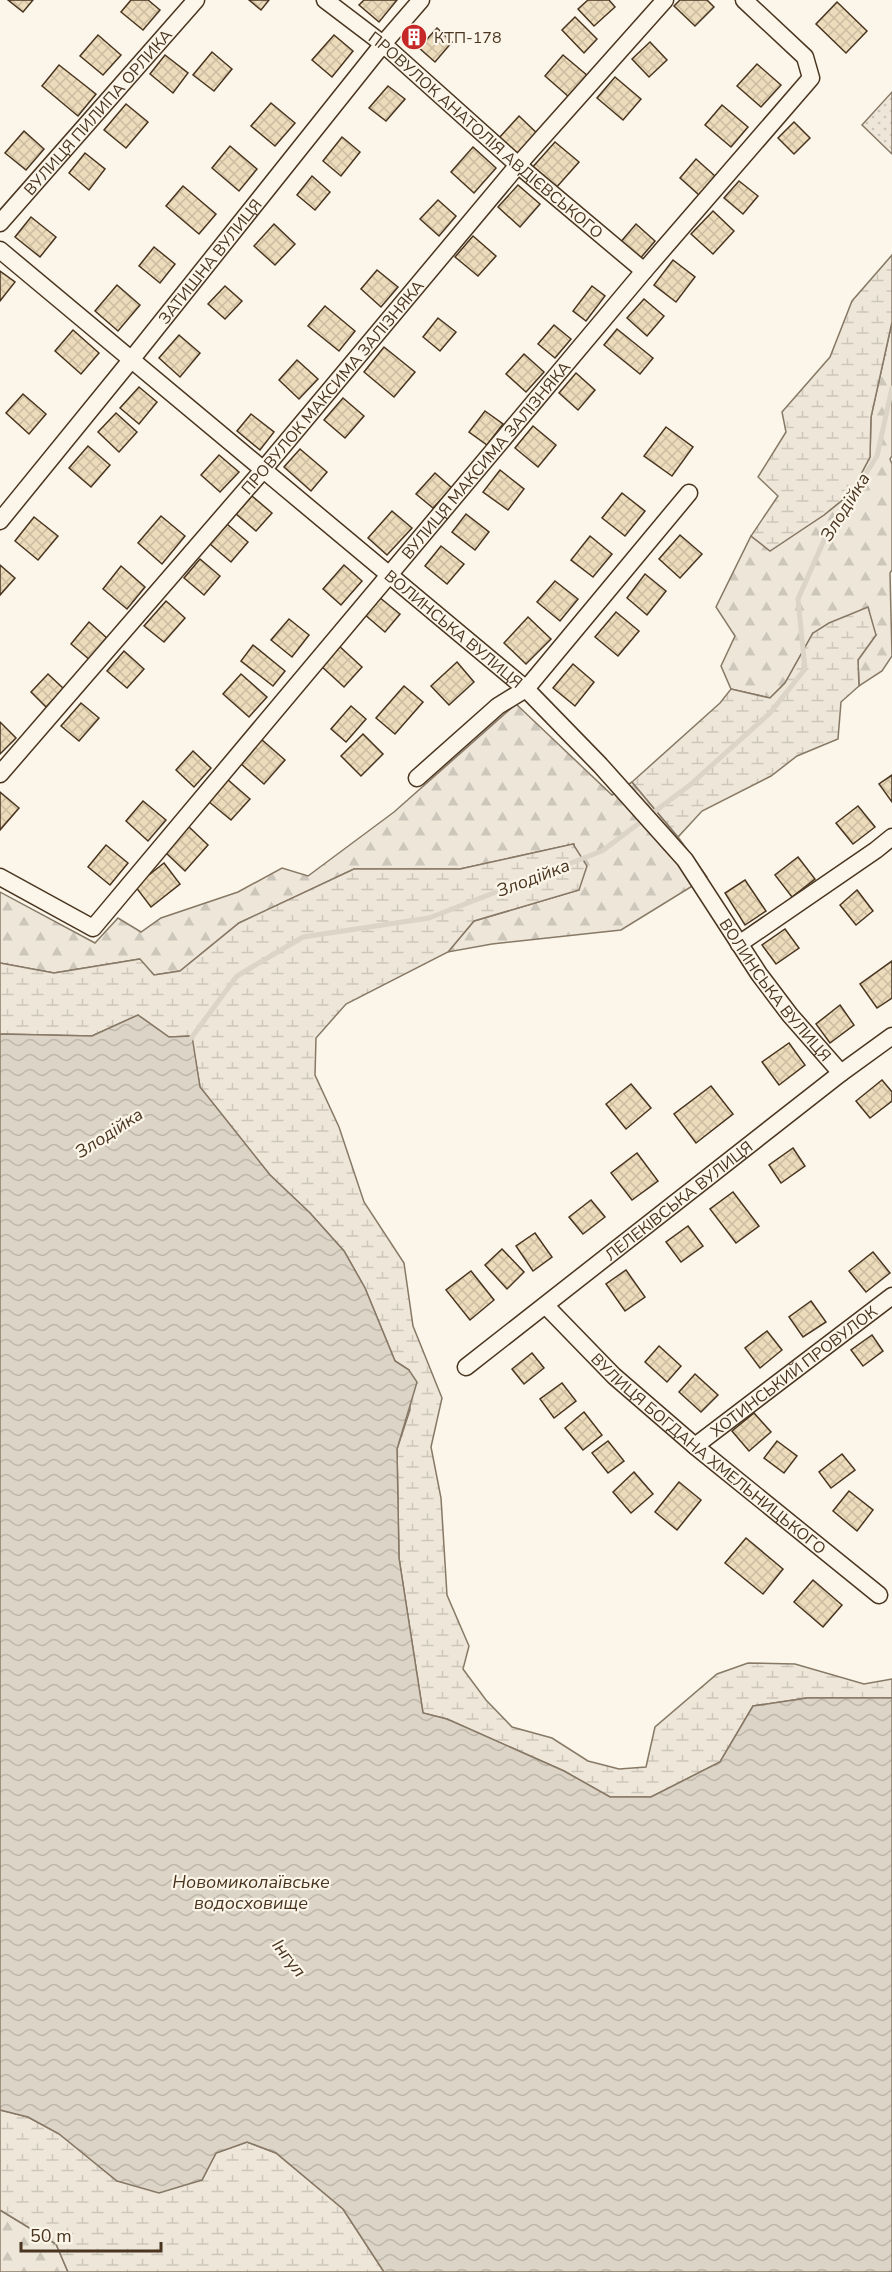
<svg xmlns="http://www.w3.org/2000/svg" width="892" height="2272" font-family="'Nunito Sans',sans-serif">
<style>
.grass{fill:url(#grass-dots);stroke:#887966;stroke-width:1.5}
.forest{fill:url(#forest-firs);stroke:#887966;stroke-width:1.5}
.wetland{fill:url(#wetland-marsh);stroke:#887966;stroke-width:1.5}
.water{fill:url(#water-waves);stroke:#887966;stroke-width:1.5}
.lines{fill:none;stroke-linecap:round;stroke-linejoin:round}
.stream{stroke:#dcd4c6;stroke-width:5}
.building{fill:url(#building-cross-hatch);stroke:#4a3520;stroke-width:1.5}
.street-casing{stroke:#4a3520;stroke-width:19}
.street{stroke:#fbf6e9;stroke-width:16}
.labels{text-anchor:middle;stroke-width:4.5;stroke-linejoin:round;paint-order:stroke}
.poi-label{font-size:16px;fill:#4a3520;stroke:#fbf6e9;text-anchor:start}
.street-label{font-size:16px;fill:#4a3520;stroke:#fbf6e9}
.water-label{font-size:18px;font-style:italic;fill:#4a3520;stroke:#fbf6e9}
</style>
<defs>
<pattern id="grass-dots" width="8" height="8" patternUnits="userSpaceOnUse" patternTransform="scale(1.5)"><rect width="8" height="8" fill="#ede6d9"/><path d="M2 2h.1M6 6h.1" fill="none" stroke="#cdc6ba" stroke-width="1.8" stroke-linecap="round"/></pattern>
<pattern id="forest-firs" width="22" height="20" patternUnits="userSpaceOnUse" patternTransform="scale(1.5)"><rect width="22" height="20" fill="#ede6d9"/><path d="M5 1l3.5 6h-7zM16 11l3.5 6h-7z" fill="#cdc6ba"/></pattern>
<pattern id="wetland-marsh" width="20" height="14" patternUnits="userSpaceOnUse" patternTransform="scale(1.5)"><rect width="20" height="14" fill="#ede6d9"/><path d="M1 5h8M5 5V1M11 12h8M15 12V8" fill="none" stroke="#cdc6ba"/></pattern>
<pattern id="water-waves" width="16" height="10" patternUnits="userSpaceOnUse" patternTransform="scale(1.5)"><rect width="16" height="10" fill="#dcd4c6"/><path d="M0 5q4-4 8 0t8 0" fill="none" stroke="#beb7aa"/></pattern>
<pattern id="building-cross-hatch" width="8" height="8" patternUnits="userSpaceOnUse" patternTransform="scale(1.5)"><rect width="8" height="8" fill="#ecdcbc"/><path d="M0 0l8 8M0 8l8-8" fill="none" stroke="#ccbda1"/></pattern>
</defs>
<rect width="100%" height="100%" fill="#fbf6e9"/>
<polygon class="grass" points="892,92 892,154 862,125"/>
<g class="forest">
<polygon points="892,322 892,456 890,459 892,464 892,570 890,573 892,656 882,671 859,686 858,660 876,635 813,633 785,683 770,698 731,689 721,666 735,636 716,607 751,536 770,550 824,515 851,493 870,457 871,417"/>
<polygon points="516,704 612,795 632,782 678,837 707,877 621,930 492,944 448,952 474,921 579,890 574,844 460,869 354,869 239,923 180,971 154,975 139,959 54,973 0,963 0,892 95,943 118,918 141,932 161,918 238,892 282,868 308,876 394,812"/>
<polygon points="0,2210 56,2244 68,2272 0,2272"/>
</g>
<g class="wetland">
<polygon points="892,255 892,322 871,417 870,457 851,493 824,515 770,551 751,536 778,496 758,477 786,432 782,412 830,357 852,301"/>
<polygon points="868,607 876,635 858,660 859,686 841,702 838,739 797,756 771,776 702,811 678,837 632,782 720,703 731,689 770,698 785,683 813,633 829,623"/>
<polygon points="573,844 587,866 579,890 474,921 448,952 346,1004 316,1038 315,1075 339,1127 364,1202 404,1263 413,1326 442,1398 431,1447 441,1498 447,1595 469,1646 463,1669 486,1700 512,1727 552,1738 588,1761 619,1769 646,1767 655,1727 717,1674 748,1663 795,1664 864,1684 892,1679 892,1698 807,1698 753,1706 720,1762 651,1797 610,1797 564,1771 447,1719 423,1713 399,1558 397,1449 410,1410 409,1370 395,1361 365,1288 344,1251 310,1213 270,1175 200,1087 191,1036 169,1037 138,1015 92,1036 0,1034 0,963 54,973 140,959 154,975 180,971 239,923 354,869 460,869"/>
<polygon points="0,2110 28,2117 60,2134 117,2181 202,2180 216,2153 247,2142 276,2153 343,2209 384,2272 68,2272 56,2244 0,2210"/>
</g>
<polygon class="water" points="138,1015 169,1037 192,1036 200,1087 270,1175 310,1213 344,1251 365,1288 395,1361 409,1370 417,1382 397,1449 399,1558 423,1713 447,1719 564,1771 610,1797 651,1797 720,1762 753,1706 807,1698 892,1698 892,2272 384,2272 343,2209 276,2153 247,2142 216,2153 202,2180 159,2193 117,2181 59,2134 28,2117 0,2110 0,1034 92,1036"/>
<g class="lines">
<polyline class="stream" points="189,1041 237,976 303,937 429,918 602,851 690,785 770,713 805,669 798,599 825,538 877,456 892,388"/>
</g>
<g class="building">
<polygon points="8,0 33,0 23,12"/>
<polygon points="131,0 148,0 160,10 143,30 121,12"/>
<polygon points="249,0 269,0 261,10"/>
<polygon points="364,0 397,0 379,22 359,5"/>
<polygon points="588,0 609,0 615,7 594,26 578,9"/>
<polygon points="680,0 707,0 714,7 695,26 674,6"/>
<polygon points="837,2 867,31 846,53 816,24"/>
<polygon points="575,17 597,39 584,53 562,30"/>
<polygon points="437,28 452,42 435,62 419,48"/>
<polygon points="415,32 420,36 414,43 409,39"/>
<polygon points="98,35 121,55 103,75 80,56"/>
<polygon points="334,35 353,51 332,77 312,60"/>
<polygon points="650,42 667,60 649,77 632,59"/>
<polygon points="212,52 232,69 214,91 193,75"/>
<polygon points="165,55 188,73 173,93 150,74"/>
<polygon points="563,55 588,76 569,97 545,76"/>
<polygon points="757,64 781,85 761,107 737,86"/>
<polygon points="59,65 96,94 78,116 42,86"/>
<polygon points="615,77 641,99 623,120 597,98"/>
<polygon points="388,86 405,99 386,121 369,108"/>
<polygon points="271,103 295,123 275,146 251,126"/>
<polygon points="126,104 148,122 126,148 104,130"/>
<polygon points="722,105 748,127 731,147 705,125"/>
<polygon points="519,116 540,136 521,157 499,138"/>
<polygon points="794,122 810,138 794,154 778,138"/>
<polygon points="24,131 44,149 26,170 5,153"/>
<polygon points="342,137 360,152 341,176 323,161"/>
<polygon points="555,142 579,162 555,189 531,169"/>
<polygon points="230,146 257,169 239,191 212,168"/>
<polygon points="473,147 496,168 474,193 451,172"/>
<polygon points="85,153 105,169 89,190 69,173"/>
<polygon points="696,159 715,176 699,195 680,178"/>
<polygon points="312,176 330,192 315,210 297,195"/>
<polygon points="739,181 758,196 743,214 724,198"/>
<polygon points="518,185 540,204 520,227 498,207"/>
<polygon points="183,186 216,214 199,234 166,206"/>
<polygon points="438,200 456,216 439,236 420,219"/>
<polygon points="713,211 734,231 713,254 691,234"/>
<polygon points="31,217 56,237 40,257 15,237"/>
<polygon points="274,224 295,244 275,265 254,246"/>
<polygon points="636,224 655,241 638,261 619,244"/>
<polygon points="473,236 496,256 478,276 455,257"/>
<polygon points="154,247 175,264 160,283 139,266"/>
<polygon points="673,260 695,277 676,302 654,285"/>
<polygon points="377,270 398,287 381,307 361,289"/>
<polygon points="0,271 15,282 0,301"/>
<polygon points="117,285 140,305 118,331 95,311"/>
<polygon points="225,286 242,301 225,319 208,304"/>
<polygon points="592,286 605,296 586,321 573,311"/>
<polygon points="644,299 664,316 647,336 627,318"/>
<polygon points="325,306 355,331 339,351 308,326"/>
<polygon points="438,318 456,332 440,351 423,337"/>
<polygon points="554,325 571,339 555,358 538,344"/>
<polygon points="617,329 653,358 640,374 604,345"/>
<polygon points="73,330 99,353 81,374 55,351"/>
<polygon points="179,335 200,353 180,377 159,358"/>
<polygon points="384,347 415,372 394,397 364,372"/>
<polygon points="524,354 544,372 526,392 506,374"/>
<polygon points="297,360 318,379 299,399 279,380"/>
<polygon points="576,373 595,390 578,410 559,393"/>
<polygon points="139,387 157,402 139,424 120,408"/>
<polygon points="23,394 46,414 29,434 6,413"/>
<polygon points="343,398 364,416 345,438 324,420"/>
<polygon points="485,411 503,424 487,445 469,432"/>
<polygon points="116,413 137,432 119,452 98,432"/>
<polygon points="251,414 274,432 260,450 237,431"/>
<polygon points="533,426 556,445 538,467 515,448"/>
<polygon points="666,427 693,447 672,476 644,456"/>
<polygon points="88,446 110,465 91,487 69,468"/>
<polygon points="300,449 327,472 311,491 284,467"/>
<polygon points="219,455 239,472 220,492 201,475"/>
<polygon points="500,470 524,489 508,510 483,492"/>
<polygon points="435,473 452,488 433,508 416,494"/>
<polygon points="622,493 645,511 625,536 602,518"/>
<polygon points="252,496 272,513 256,531 236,514"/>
<polygon points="392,511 412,528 387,555 368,538"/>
<polygon points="466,514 489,532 475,550 452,532"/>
<polygon points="161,516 185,536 162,564 138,543"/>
<polygon points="34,517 58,536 38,560 15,541"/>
<polygon points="227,524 248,542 231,562 210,544"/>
<polygon points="680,535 702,554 680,578 659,559"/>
<polygon points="590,536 612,554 593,577 571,560"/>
<polygon points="441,546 464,564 447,584 425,566"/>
<polygon points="200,559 220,576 204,595 184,578"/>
<polygon points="0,565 15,578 0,595"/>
<polygon points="344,565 362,581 341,605 323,589"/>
<polygon points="121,566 145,587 127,609 103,589"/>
<polygon points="645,574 666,591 647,615 627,598"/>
<polygon points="555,581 578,599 560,621 537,602"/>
<polygon points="379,597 400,614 385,632 364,614"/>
<polygon points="166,601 185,618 164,642 144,626"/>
<polygon points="616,612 639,631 618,656 595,637"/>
<polygon points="528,617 551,639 526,664 504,643"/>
<polygon points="289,619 309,635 292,657 271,640"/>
<polygon points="89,622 108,639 90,660 71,644"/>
<polygon points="253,645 285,671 273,686 241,661"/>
<polygon points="338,645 362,667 344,687 320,665"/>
<polygon points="124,651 144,669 127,688 107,671"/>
<polygon points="457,662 474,682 449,705 431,686"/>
<polygon points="573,664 594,682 575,706 553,688"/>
<polygon points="48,674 64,689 46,707 31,692"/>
<polygon points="241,674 267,697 249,717 223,694"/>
<polygon points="404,686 423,702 395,734 376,718"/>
<polygon points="81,703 99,718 79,741 61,726"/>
<polygon points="351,706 366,719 346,742 331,729"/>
<polygon points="0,722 16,738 0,754"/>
<polygon points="363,734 383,754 361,776 341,756"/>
<polygon points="261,739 285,760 264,784 240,763"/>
<polygon points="193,751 211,768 194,787 176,770"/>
<polygon points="892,775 892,802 879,784"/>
<polygon points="227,779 250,799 231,820 208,801"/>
<polygon points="0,792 19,808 0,830"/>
<polygon points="143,801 166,820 148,841 126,821"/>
<polygon points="858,806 875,827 853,844 836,823"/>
<polygon points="188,826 208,845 185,871 165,852"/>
<polygon points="106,845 128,863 110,885 88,867"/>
<polygon points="798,857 815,879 792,897 775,875"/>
<polygon points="164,863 180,884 151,907 135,886"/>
<polygon points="745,880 766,911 745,925 725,893"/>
<polygon points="857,890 873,911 856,925 840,905"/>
<polygon points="785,929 799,948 776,964 762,945"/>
<polygon points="892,961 892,998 877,1008 860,984"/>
<polygon points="840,1005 854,1025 830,1043 816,1024"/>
<polygon points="789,1043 805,1065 779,1085 762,1062"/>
<polygon points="882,1080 892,1092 892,1101 870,1118 856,1101"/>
<polygon points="631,1084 651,1108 626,1129 606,1104"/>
<polygon points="711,1086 733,1114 696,1143 674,1114"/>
<polygon points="793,1148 805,1166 781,1183 769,1165"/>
<polygon points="637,1153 658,1181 632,1200 611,1173"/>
<polygon points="733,1192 759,1226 736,1243 710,1209"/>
<polygon points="591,1200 605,1217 583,1234 569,1217"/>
<polygon points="688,1226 703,1246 681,1262 666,1242"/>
<polygon points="535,1233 552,1257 533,1271 516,1246"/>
<polygon points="502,1249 524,1272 507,1289 485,1265"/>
<polygon points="873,1252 890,1273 866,1292 849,1271"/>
<polygon points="626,1270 645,1297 625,1311 606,1284"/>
<polygon points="471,1271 494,1300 470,1320 446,1290"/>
<polygon points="811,1301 826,1322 803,1337 789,1317"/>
<polygon points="767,1331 782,1350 760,1368 745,1348"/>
<polygon points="872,1335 883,1351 863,1366 851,1350"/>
<polygon points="659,1346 681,1366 667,1382 645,1362"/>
<polygon points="532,1353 544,1368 524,1384 512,1369"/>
<polygon points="695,1374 718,1395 701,1412 679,1392"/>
<polygon points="562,1383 576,1401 554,1418 540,1399"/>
<polygon points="584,1412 602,1435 583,1450 565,1428"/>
<polygon points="754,1413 771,1432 749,1451 732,1431"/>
<polygon points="608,1441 624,1461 608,1473 592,1453"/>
<polygon points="777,1441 797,1456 784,1473 764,1458"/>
<polygon points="842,1454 855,1470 831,1488 819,1472"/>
<polygon points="634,1472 653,1494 631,1513 613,1492"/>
<polygon points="679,1482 701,1500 677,1530 655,1512"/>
<polygon points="849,1491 873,1510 857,1531 833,1511"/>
<polygon points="746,1538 783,1569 763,1594 725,1563"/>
<polygon points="813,1580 842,1605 823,1627 794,1602"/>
</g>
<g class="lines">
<defs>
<g id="street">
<path id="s1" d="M325 0 383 44 518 165 644 271"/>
<path id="s2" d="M0 223 196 0"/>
<path id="s3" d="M0 250 526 689 600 765 685 860 759 974 790 1015 841 1073"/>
<path id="s4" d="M0 521 131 360 383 44 421 0"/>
<path id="s5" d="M0 774 263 470 518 165 665 0"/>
<polyline points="417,778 498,706 526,689 689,493"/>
<path id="s6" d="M0 877 93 928 644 271 811 78 805 57 744 0"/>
<polyline points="739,944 876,850 892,837"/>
<path id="s7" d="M546 1306 614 1376 695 1446 879 1595"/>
<path id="s8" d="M466 1367 841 1073 892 1036"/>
<path id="s9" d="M695 1446 892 1296"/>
</g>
</defs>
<use href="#street" class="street-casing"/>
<use href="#street" class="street"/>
</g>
<defs>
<symbol id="building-disc" viewBox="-11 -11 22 22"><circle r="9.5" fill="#c62828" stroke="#fbf6e9"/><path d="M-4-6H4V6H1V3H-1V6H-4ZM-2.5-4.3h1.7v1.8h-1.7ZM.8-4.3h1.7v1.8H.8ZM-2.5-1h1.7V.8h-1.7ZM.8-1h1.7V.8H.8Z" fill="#fff"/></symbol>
</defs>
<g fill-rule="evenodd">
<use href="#building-disc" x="399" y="22" width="30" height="30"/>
</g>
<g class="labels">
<g class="poi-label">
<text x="434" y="43">КТП-178</text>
</g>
<g class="street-label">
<text dy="6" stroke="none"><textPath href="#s2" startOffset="148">ВУЛИЦЯ ПИЛИПА ОРЛИКА</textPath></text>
<text dy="6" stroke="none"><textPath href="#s1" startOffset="210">ПРОВУЛОК АНАТОЛІЯ АВДІЄВСЬКОГО</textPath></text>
<text dy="6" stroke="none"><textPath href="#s4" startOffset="334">ЗАТИШНА ВУЛИЦЯ</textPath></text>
<text dy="6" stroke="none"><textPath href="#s5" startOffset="510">ПРОВУЛОК МАКСИМА ЗАЛІЗНЯКА</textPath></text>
<text dy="6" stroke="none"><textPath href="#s6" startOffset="717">ВУЛИЦЯ МАКСИМА ЗАЛІЗНЯКА</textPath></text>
<text dy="6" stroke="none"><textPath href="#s3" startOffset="591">ВОЛИНСЬКА ВУЛИЦЯ</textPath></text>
<text dy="6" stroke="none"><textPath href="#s3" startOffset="1077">ВОЛИНСЬКА ВУЛИЦЯ</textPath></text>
<text dy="6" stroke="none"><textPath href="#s8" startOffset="270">ЛЕЛЕКІВСЬКА ВУЛИЦЯ</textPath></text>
<text dy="6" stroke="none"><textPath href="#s9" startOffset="124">ХОТИНСЬКИЙ ПРОВУЛОК</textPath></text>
<text dy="6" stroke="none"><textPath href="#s7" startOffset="220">ВУЛИЦЯ БОГДАНА ХМЕЛЬНИЦЬКОГО</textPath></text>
</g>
<g class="water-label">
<text transform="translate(845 507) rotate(-58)" y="6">Злодійка</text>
<text transform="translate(533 878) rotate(-21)" y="6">Злодійка</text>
<text transform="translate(109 1133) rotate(-33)" y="6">Злодійка</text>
<text x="251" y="1888">Новомиколаївське<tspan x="251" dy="21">водосховище</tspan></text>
<text transform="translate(289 1958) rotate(52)" y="6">Інгул</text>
</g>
</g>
<path d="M21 2242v9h140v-9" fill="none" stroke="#4a3520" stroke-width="3"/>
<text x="30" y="2242" font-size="18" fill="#4a3520" stroke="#fbf6e9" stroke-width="4.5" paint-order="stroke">50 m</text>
</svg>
